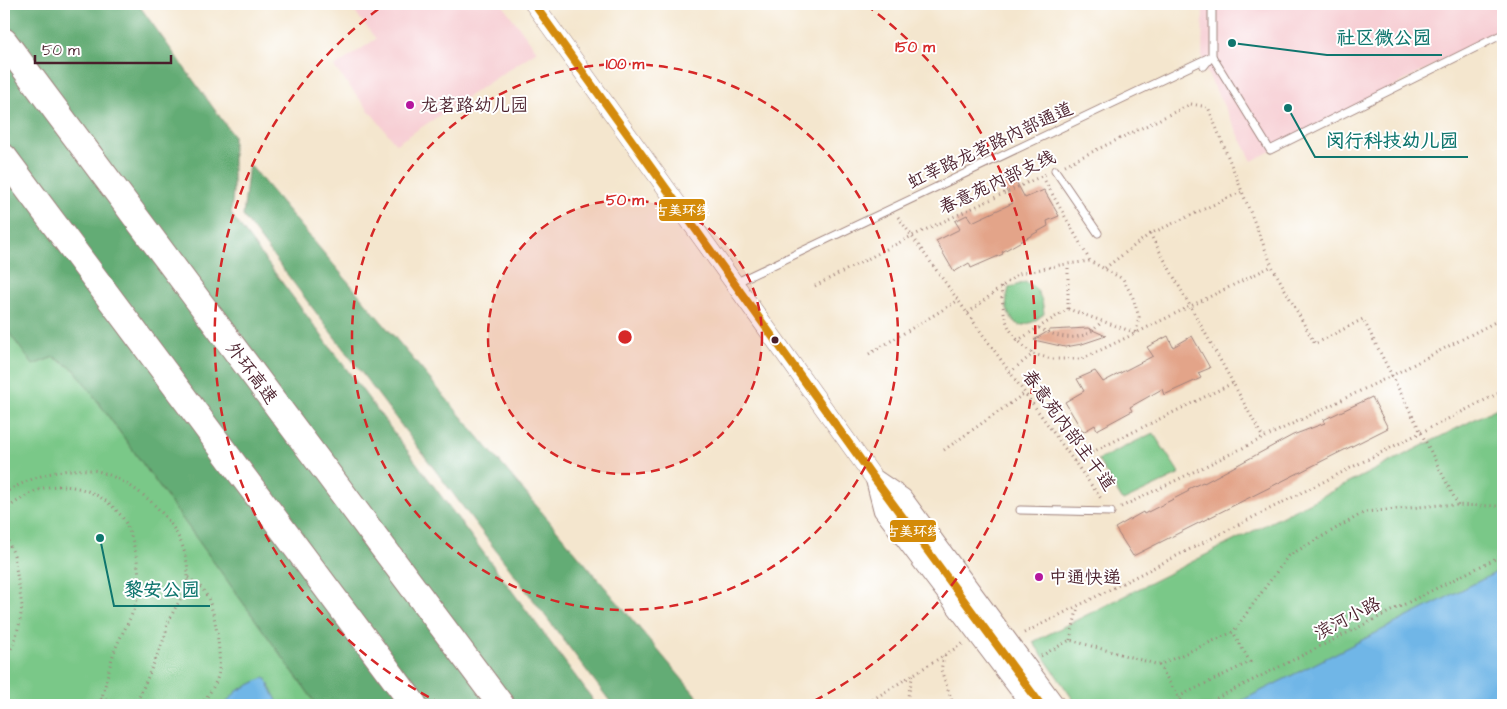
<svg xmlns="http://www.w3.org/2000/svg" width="1507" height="709" font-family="'Architects Daughter','LXGW WenKai TC',sans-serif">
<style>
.built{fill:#f7cfd4}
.green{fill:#7ac888;stroke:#62745a}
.forest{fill:#63ac74;stroke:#566650}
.water{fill:#70b6e7;stroke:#5d6a89}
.building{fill:#e3a489}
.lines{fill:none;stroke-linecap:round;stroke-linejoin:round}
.service-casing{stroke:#9f827c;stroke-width:9}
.minor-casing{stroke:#9f827c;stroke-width:16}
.tertiary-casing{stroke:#9f827c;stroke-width:19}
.motorway-casing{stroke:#9f827c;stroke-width:28}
.path{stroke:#9f827c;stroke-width:3;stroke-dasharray:1 4;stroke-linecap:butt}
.service{stroke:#fff;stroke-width:7}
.minor{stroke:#fff;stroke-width:14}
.tertiary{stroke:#fff;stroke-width:18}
.motorway{stroke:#fff;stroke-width:26}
.bus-1-casing{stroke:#fff;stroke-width:11}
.bus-1{stroke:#d48b09;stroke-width:8}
.ring{fill:none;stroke:#d62828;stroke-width:2.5;stroke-dasharray:9 6}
.poi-dot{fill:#b5179e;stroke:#fff;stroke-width:2}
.bus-dot{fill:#4a1f2b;stroke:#fff;stroke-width:2}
.labels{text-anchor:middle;stroke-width:4;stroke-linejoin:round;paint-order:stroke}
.poi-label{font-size:18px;fill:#4a1f2b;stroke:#fff;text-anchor:start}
.street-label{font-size:18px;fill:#4a1f2b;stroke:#fff}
.centre{fill:#d62828;stroke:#fff;stroke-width:2.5}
.ring-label{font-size:15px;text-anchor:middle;font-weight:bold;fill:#d62828;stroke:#fff;stroke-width:4;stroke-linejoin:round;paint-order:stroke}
.leader{fill:none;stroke:#0f766e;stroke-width:2}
.callout-dot{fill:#0f766e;stroke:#fff;stroke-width:2}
.callout-label{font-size:19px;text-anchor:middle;font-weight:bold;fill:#0f766e;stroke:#fff;stroke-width:4;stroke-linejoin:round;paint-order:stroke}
.line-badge{stroke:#fff;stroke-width:2}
.badge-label{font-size:14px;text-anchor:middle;font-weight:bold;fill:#fff}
</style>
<rect width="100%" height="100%" fill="#fff"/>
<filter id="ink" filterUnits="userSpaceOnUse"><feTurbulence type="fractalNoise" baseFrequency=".02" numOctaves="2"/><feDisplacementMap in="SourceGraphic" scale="10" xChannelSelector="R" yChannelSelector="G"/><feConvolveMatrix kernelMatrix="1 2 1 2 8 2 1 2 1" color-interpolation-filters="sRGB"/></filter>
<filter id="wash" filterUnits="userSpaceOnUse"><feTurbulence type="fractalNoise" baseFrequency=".0096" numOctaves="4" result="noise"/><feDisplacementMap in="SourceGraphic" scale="20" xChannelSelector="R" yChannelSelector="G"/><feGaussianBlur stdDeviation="1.12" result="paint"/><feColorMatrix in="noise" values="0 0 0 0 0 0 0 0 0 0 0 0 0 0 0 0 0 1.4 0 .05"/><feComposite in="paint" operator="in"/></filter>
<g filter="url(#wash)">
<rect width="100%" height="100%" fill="#f4e6ce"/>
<g class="built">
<polygon points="349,4 502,4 537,51 396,144 334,67 376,39"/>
<polygon points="1203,4 1503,4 1503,29 1252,161 1202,63"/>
</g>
<g class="green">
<path d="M1025 282C1039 287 1043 300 1044 314L1033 322 1020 326C1006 316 1004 305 1009 288Z"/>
<polygon points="4,326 33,364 54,357 75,370 317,705 4,705"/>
<polygon points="1503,405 1503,705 1077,705 1033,642"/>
<polygon points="1153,433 1180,474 1123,501 1098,460"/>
</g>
<g class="forest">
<polygon points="4,4 138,4 233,135 233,191 231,214 591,697 593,705 317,705 75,370 54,357 33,365 4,326"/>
<polygon points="249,164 704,705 612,704 243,216"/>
</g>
<g class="water">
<polygon points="1503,569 1503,705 1233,705"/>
<polygon points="265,677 279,705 224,705 237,691"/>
</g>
<g id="blocks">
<g class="building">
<polygon points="1011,172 1025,198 1044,190 1059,216 1047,221 1048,226 1002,252 1003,254 971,268 969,263 954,272 936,241 960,229 955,221 967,215 972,222 1013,203 1000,179"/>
<polygon points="1088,328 1106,336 1082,344 1065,347 1034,340 1050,330"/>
<polygon points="1168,336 1173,347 1192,336 1210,368 1198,373 1201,378 1164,395 1162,389 1130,407 1132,411 1097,430 1095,425 1083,432 1065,402 1084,391 1077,379 1095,371 1103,382 1153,356 1147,347"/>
<polygon points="1372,397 1388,428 1133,556 1115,528 1143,512 1144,514 1189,491 1188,489 1203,482 1204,483 1293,435 1325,423 1323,420"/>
</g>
</g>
</g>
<g filter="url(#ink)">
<use href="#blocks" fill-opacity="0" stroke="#9f827c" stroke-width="1"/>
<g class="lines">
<defs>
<g id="service">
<polyline points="1204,66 1212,56 1270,150 1503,34"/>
<polyline points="1055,170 1098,233"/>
<polyline points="735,283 1212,56 1212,4"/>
<polyline points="1020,510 1111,512"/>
</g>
<g id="minor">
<polyline points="876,477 904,496 1058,705"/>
<polyline points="873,480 881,511 1028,705"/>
</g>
<polyline id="tertiary" points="534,4 871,474 1041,705"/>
<g id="motorway">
<polyline points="4,41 501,705"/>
<polyline points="4,157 414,705"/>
</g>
</defs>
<use href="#service" class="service-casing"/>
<use href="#minor" class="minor-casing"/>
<use href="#tertiary" class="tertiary-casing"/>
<use href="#motorway" class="motorway-casing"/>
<g class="path">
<polyline points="1065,165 1191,104 1208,107 1272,266 1315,344 1363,319 1458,505"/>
<polyline points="1045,181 1090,261"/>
<polyline points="898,217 1102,500"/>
<polyline points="1105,268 1150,234"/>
<polyline points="815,286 912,236 1046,174"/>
<path d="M1001 287C1004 322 1006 332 1033 354"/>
<polyline points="1068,309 1068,264"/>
<polyline points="968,313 1018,274 1060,265 1090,261 1123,279 1133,298 1139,317 1136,333 1082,359 1052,359 1033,354 1010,372"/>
<path d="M1039 328C1061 340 1085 343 1102 321"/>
<polyline points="1017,341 1068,309 1136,333 1272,266"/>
<polyline points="869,354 959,300"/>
<polyline points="1233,383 1150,234 1241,192"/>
<polyline points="944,450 1025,393"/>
<polyline points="1074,461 1233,383 1263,438"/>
<path d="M4 493C32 477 57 468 90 470 100 470 112 476 122 481 156 500 188 534 188 576 187 592 175 606 169 621 166 629 165 638 161 646 153 666 144 685 136 705"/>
<polyline points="1121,507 1391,376 1503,318"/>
<path d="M4 510C15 503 30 492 44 488 73 481 104 493 122 517 133 532 140 568 139 586 138 610 123 629 115 650 108 668 106 688 99 705"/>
<polyline points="4,532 14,555 22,606 20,622 14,642 4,664"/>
<path d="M188 578C193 581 199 585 203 590 215 604 221 652 219 670 218 683 208 695 201 705"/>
<polyline points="1024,633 1503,391"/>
<polyline points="1070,640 1078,606"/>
<polyline points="944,656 941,670 952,701 956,705"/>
<polyline points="1041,656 1070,640 1159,665 1233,632 1288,556 1365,512 1440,505 1499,506 1503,503"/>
<polyline points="1159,665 1183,705"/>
<polyline points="1178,697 1250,662 1233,632"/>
<polyline points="101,699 131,705"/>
<polyline points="864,705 964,643"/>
<polyline points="906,705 913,674"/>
<polyline points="1203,705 1503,555"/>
</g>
<use href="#service" class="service"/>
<use href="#minor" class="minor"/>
<use href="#tertiary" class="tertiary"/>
<use href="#motorway" class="motorway"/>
<defs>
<polyline id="bus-1" points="534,4 871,474 1041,705"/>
</defs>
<use href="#bus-1" class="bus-1-casing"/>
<use href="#bus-1" class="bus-1"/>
</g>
</g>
<circle cx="625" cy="337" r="137" fill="#d62828" fill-opacity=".12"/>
<g class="ring">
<circle cx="625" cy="337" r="137"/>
<circle cx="625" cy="337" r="273"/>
<path d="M442 704A410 410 0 0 1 384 5M866 5A410 410 0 0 1 808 704"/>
</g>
<g class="poi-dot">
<circle cx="410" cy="105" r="5"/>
<circle cx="1039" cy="577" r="5"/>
</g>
<circle class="bus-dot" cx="775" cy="340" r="4.5"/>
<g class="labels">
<g class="poi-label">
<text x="420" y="111">龙茗路幼儿园</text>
<text x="1049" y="583">中通快递</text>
</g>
<g class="street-label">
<text transform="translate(990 145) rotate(-25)" y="6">虹莘路龙茗路内部通道</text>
<text transform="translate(997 182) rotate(-25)" y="6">春意苑内部支线</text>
<text transform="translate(252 373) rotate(53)" y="6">外环高速</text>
<text transform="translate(1069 430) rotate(54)" y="6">春意苑内部主干道</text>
<text transform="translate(1347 618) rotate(-27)" y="6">滨河小路</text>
</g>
</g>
<circle cx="625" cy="337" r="8" class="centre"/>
<g class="ring-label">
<text x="915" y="52">150 m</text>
<text x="625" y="69">100 m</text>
<text x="625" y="205">50 m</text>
</g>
<path class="leader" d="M1232 43L1327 55H1442M1288 108L1315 157H1468M100 538L114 606H210"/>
<g class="callout-dot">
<circle cx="1232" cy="43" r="5"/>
<circle cx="1288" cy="108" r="5"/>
<circle cx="100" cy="538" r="5"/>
</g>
<g class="callout-label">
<text x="1384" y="44">社区微公园</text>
<text x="1392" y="147">闵行科技幼儿园</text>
<text x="162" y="596">黎安公园</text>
</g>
<g class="line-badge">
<rect x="658" y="198" width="48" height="24" rx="5" fill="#d48b09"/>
<rect x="889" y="519" width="48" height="24" rx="5" fill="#d48b09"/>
</g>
<g class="badge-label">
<text x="682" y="215">古美环线</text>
<text x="913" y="536">古美环线</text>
</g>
<rect width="1507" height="709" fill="none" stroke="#fff" stroke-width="20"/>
<path d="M35 55v8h136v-8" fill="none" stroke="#4a1f2b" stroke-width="2.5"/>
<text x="42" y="55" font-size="15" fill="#4a1f2b" stroke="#ffffff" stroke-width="4" paint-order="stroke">50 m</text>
</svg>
